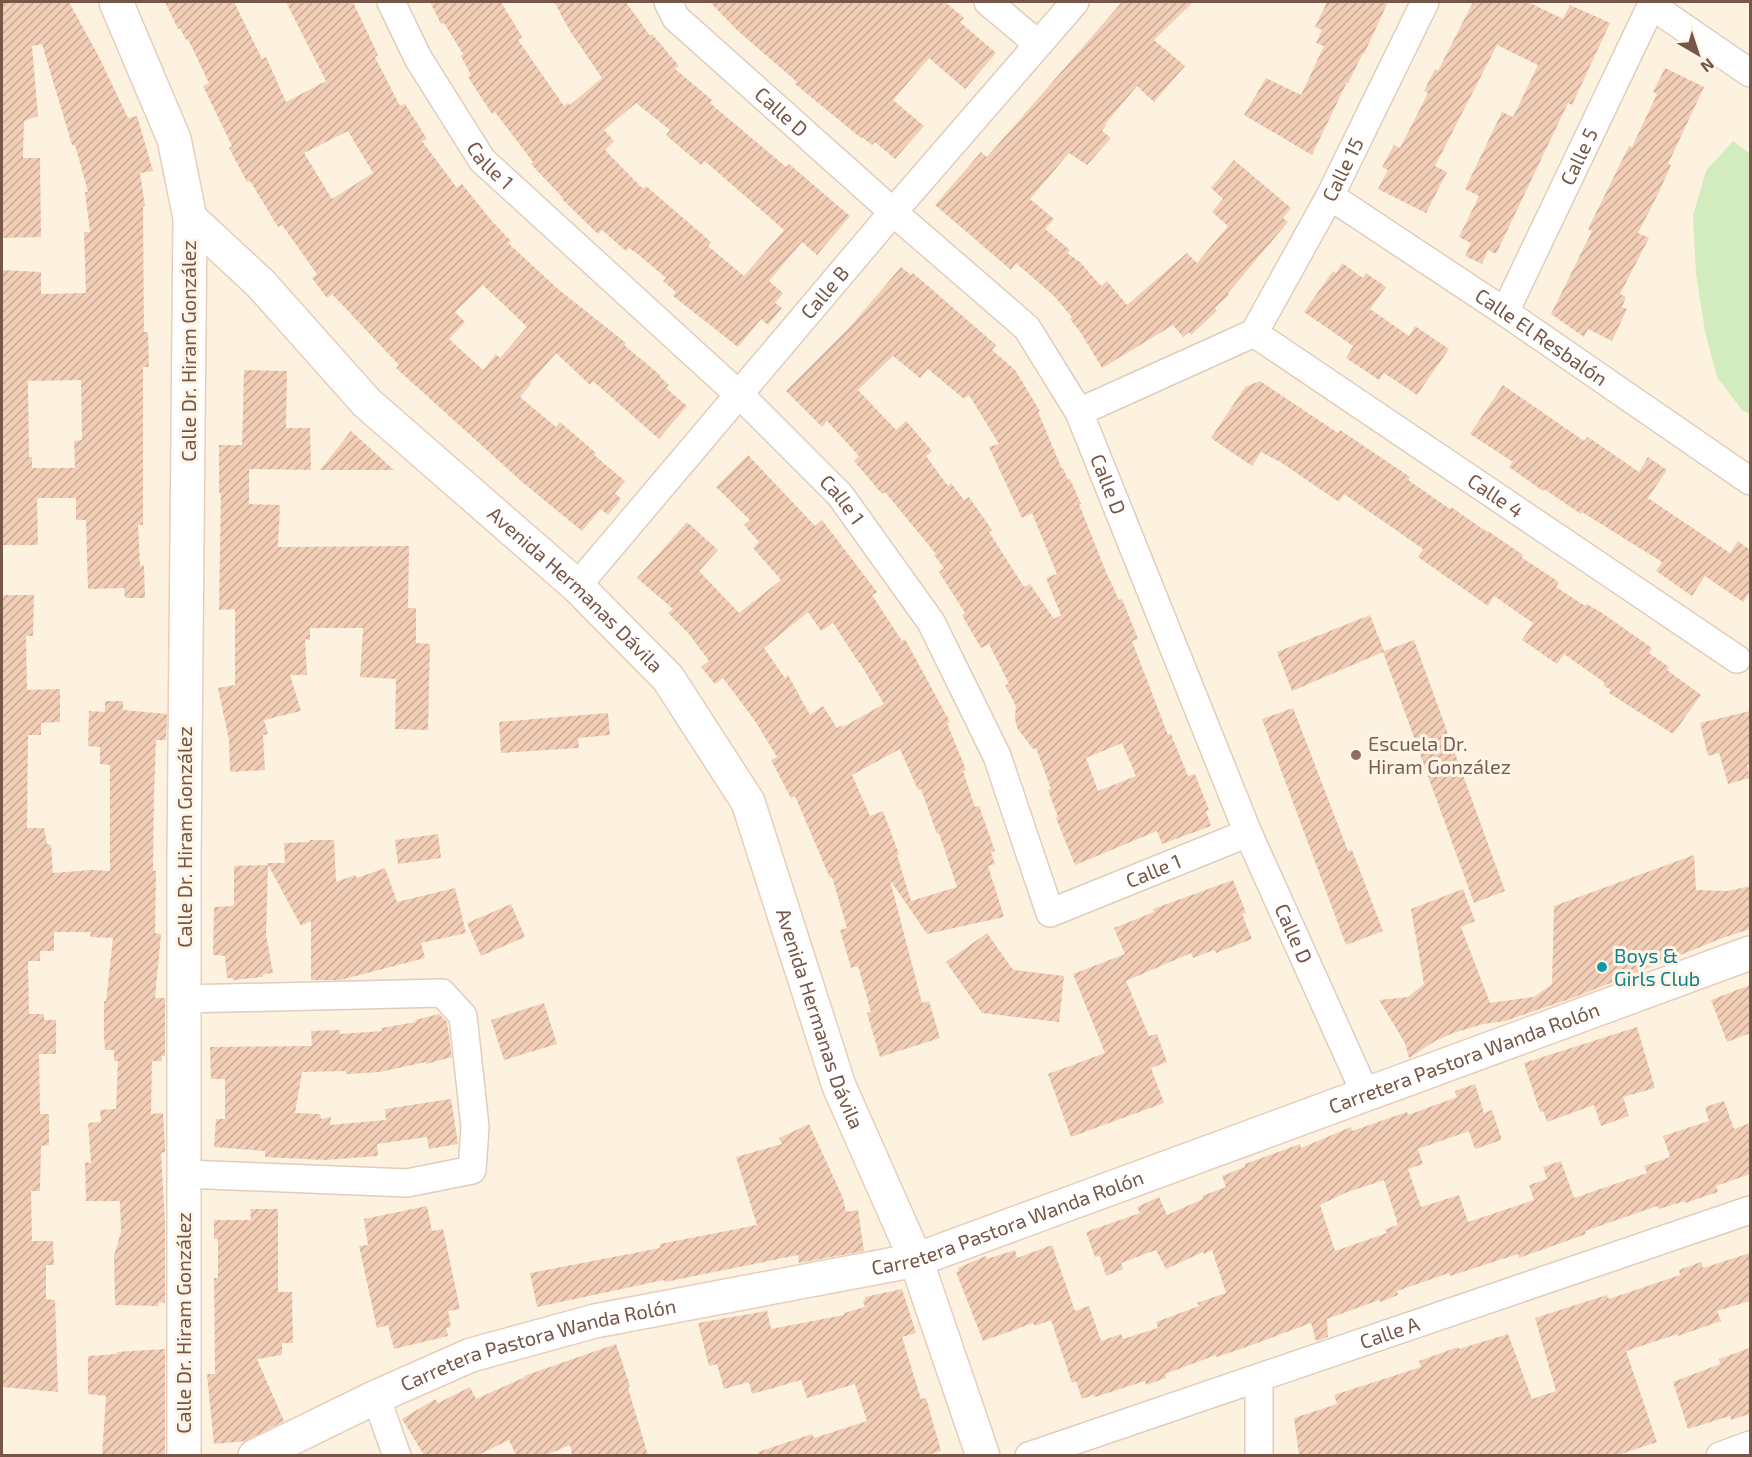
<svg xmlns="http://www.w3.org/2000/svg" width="1752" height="1457" font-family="'Exo 2',sans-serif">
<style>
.garden{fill:#d2ebbf}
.building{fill:url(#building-hatch);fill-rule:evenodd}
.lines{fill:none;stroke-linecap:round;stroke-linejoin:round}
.street-casing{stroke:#e1cdbc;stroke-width:30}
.secondary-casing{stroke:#e7ceba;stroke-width:36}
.street{stroke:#fff;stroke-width:27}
.secondary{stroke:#fff;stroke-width:33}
.education-dot{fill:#8d6e63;stroke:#fff5e7;stroke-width:2}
.culture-dot{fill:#0f9aa8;stroke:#fff5e7;stroke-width:2}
.labels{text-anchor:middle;stroke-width:6;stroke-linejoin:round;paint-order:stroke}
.street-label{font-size:20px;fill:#755647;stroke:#fff5e7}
.education-label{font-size:20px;fill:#785e54;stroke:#fff5e7;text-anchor:start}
.culture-label{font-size:20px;fill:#0d838f;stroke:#fff5e7;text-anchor:start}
</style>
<defs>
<pattern id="building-hatch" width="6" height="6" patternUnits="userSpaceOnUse" patternTransform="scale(1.5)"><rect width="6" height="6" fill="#f3ceb7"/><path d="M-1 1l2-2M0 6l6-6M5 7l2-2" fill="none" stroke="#c9aa97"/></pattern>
</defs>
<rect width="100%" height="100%" fill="#fdf1e0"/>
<polygon class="garden" points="1733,141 1750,154 1750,414 1742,410 1717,377 1705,331 1696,273 1693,216 1706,171"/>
<g class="building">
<path d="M2 2H69L99 57 128 118 137 116 153 171 140 173 145 206 143 207 144 332H148L149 367H143V525H138L140 566 144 565 145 598H125L124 588 88 589 86 520H76V498H37L38 545H2V270L41 272V294L86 293 84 232H90L85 192H88L75 145H72L42 44 32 46 38 116 24 121 23 158H40L41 237 2 238ZM81 380 82 440 74 441 75 468H32V457H29L28 381Z"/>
<path d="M165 2H234L262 59 266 57 286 102 326 81 286 2H353L378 55 375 57 400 106 405 104 427 139 422 141 457 188 462 184 491 220 511 241 508 243 558 289 626 343 624 345 660 375 659 376 669 385 666 388 687 406 659 439 593 381 590 385 556 353 530 383 531 384 520 397 556 427 560 422 596 453 594 455 625 481 615 493 621 499 608 515 601 509 582 531 521 481 396 368 399 365 332 294 327 298 312 278 317 274 282 225 278 227 250 181 247 182 229 148 232 146 203 86 209 83 188 39 186 40 180 28 178 29ZM348 131 373 173 332 199 304 153ZM483 285 527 327 500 358 496 354 483 370 449 339 465 322 455 312Z"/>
<path d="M430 2H501L522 37 518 40 564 106 568 103 570 105 602 78 570 31 554 2H626L650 36 652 34 679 66 675 69 712 100 710 103 786 167 789 164 850 216 817 255 802 242 769 281 783 293 775 303 782 308 768 325 761 319 738 347 673 296 676 292 663 281 666 278 639 255 629 248 626 251 602 230 598 234 562 199 563 198 531 164 533 162 495 112 492 114 468 77 471 75 461 56 463 54 444 23 441 24ZM636 103 670 130 666 135 701 165 704 161 707 163 784 230 744 276 708 246 711 242 646 186 643 189 605 150 614 141 604 130Z"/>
<polygon points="710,2 945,2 964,18 960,22 996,53 965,89 929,58 893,100 924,126 895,159 875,142 872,145 862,137 861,138 795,84 797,82 738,31"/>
<polygon points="1122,2 1193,2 1154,40 1185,66 1154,102 1137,86 1105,124 1106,125 1102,131 1111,138 1087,165 1069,153 1030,199 1054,219 1045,229 1070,250 1067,253 1080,262 1101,286 1107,281 1127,305 1187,253 1197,263 1228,226 1212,212 1223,199 1211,188 1234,160 1291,208 1283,218 1288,222 1228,293 1229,295 1215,308 1217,311 1191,335 1189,332 1183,337 1173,325 1102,368 1081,333 1070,319 1072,317 1053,295 1016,263 1011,270 935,205 981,152 987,157"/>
<polygon points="1327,2 1388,2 1364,54 1363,53 1348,83 1347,82 1312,155 1244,115 1266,78 1301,95 1324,46 1316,43 1322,30 1315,27"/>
<polygon points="1473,2 1528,2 1563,19 1570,5 1610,23 1572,105 1568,103 1496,254 1488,250 1482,264 1465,256 1471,243 1459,237 1479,196 1465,189 1502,112 1513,117 1538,65 1497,45 1435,166 1447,172 1426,213 1378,189 1388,170 1382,167 1394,145 1400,148 1428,93 1424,91 1435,69 1438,71"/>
<polygon points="1665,68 1704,87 1668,164 1671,165 1659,192 1638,233 1649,238 1620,294 1626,297 1622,307 1627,309 1612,341 1588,329 1584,337 1551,314 1592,231 1588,229 1629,146 1632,147 1657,94 1653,92"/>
<polygon points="1342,263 1363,278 1366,273 1386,287 1370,309 1409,336 1415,326 1449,349 1417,395 1384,373 1379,380 1346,358 1353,346 1304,312 1333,271 1336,273"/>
<path d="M901 267 911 275 913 273 996 345 992 350 1015 370 1040 411 1038 412 1062 469 1063 468 1068 480 1070 479 1081 504H1079L1106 572 1119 600 1122 599 1138 639 1132 641 1168 735 1171 734 1188 776 1195 774 1209 810 1206 811 1211 826 1162 844 1157 831 1075 865 1056 818 1058 817 1048 790 1051 789 1036 748 1033 749 1017 728 1015 718 1016 706 1005 685 1009 684 989 644 981 648 962 615 965 613 939 572 944 568 934 555 936 554 885 492 882 494 854 461 859 456 827 421 822 427 786 391 849 328ZM893 356 920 378 928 369 964 399 969 395 999 444 989 447 1022 518 1032 513 1057 574 1046 578 1061 615 1054 619 1030 584 1024 587 989 532 992 530 969 497 964 500 951 483 948 486 926 456 932 451 906 421 896 430 858 390ZM1122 743 1136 776 1098 791 1086 758Z"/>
<polygon points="244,370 287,371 286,428 310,428 311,470 249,469 249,504 280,505 278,547 409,546 408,608 416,608 416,643 430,644 428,730 395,729 396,679 360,677 363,628 310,628 310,640 305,639 307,675 290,675 301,711 264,720 268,734 263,735 265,770 230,772 229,740 218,688 235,685 235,609 219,610 221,493 219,493 219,445 242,445"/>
<polygon points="1260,381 1338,433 1340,430 1410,477 1408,480 1450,509 1451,507 1487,532 1488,531 1523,555 1521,557 1559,582 1556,587 1585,606 1587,604 1602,613 1652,648 1649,653 1669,667 1667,670 1701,695 1673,734 1609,693 1611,690 1603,685 1605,683 1564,654 1557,664 1522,640 1533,623 1494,596 1488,606 1418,557 1423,549 1344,494 1339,502 1282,463 1261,452 1252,466 1211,438 1245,387"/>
<polygon points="1503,385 1584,441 1588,437 1639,472 1648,457 1667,470 1648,498 1730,553 1738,541 1750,550 1750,592 1743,602 1705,576 1692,596 1656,571 1662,562 1582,512 1581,514 1544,489 1543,491 1509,467 1513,462 1470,434"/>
<polygon points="351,431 394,470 320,470"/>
<path d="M748 455 815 526 822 520 877 592 872 595 902 641 905 639 950 722 947 723 966 770 963 771 975 807 979 806 995 851 991 852 995 864 988 866 1004 917 927 934 890 880 922 1003 929 1001 940 1038 880 1057 867 1013 871 1012 858 966 851 968 840 930 847 928 832 877 830 878 795 796 791 798 771 760 777 757 755 721 723 678 715 684 701 667 709 661 689 634 668 613 673 609 637 578 687 522 718 550 699 571 739 613 781 580 753 548 759 542 744 525 750 520 716 487ZM808 612 821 631 833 623 859 663H860L884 704 843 727 842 725 837 728 823 706 810 715 788 675 785 678 764 648ZM900 749 918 790 921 789 937 834 939 833 957 887 911 901 897 855 899 854 883 811 870 816 852 775Z"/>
<polygon points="2,595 34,595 33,636 26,636 27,690 60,689 60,722 41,723 41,735 28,735 27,828 44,828 47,844 51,845 53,873 92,870 110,871 110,765 100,764 100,747 88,746 89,711 105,712 105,701 123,701 123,710 167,714 166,740 156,740 154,794 153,871 156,871 155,933 161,934 155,998 165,998 165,1056 162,1056 162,1061 152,1061 151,1114 163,1113 165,1147 165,1152 161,1153 165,1222 165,1303 159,1302 158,1306 115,1305 114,1256 121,1232 120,1201 86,1201 85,1162 91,1163 88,1123 101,1122 100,1110 116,1109 118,1061 114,1061 114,1050 105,1050 104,1036 104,1001 106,1001 113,938 90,937 91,932 54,932 54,951 40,951 40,961 28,961 29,1014 44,1014 44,1020 56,1020 56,1054 39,1054 40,1114 49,1114 49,1145 41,1146 40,1191 31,1191 32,1241 53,1241 54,1265 46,1265 46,1299 55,1300 58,1392 2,1387"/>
<polygon points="1370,615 1384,651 1414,640 1505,891 1474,903 1383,652 1292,691 1277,652"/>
<polygon points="1293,708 1348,851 1352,850 1383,931 1346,945 1262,719"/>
<polygon points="1750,711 1750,764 1747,765 1750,778 1728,784 1719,753 1708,756 1700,723"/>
<polygon points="608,713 610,735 578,738 579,748 501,753 499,722"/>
<polygon points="438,834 441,858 398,864 395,840"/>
<polygon points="310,840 334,840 336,882 355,875 357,878 385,868 397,902 455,888 466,933 421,943 425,958 340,980 311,980 311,921 301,926 267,863 285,863 284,843 309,842"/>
<polygon points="1694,855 1696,890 1728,891 1750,886 1750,929 1725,937 1578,996 1505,1021 1483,1024 1453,1033 1435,1041 1409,1058 1405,1043 1379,1000 1408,997 1424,984 1411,909 1463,889 1475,921 1461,927 1490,1003 1534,997 1552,984 1554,906"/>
<polygon points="268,865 266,935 273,973 263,974 263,977 233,980 233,978 227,978 225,956 213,955 214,907 234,906 234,866"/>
<polygon points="1233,880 1246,913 1242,914 1252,939 1216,953 1214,950 1193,958 1191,953 1126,981 1149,1036 1157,1034 1167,1062 1151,1068 1164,1103 1071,1137 1048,1074 1105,1053 1073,974 1125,954 1114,928 1154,912 1153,909"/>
<polygon points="511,904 525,937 481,956 467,923"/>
<polygon points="987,933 1013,970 1064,976 1059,1022 982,1013 946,962"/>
<polygon points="1750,985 1750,1033 1727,1042 1711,1000"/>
<polygon points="544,1003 557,1044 504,1060 491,1020"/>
<polygon points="439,1014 447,1022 452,1057 426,1064 426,1062 380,1072 346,1074 346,1071 302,1072 295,1113 320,1114 321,1119 331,1117 330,1125 386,1120 385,1109 451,1099 458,1144 429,1149 427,1137 377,1144 378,1156 325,1160 265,1157 265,1151 214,1147 216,1119 225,1119 225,1079 211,1079 210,1047 312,1046 311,1031 340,1030 340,1034 382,1031 381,1028 416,1022 415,1020"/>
<polygon points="1637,1027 1655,1088 1623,1097 1629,1116 1601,1126 1594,1105 1547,1122 1543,1111 1540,1112 1524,1063"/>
<path d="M1475 1084 1484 1113 1492 1110 1502 1140 1475 1149 1469 1131 1418 1149 1423 1164 1408 1169 1421 1207 1459 1195 1468 1222 1534 1200 1529 1185 1547 1179 1543 1167 1561 1161 1574 1198 1647 1173 1644 1166 1670 1157 1663 1136 1709 1121 1705 1107 1724 1101 1734 1129 1750 1123V1174L1716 1186 1718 1192 1685 1203V1201L1659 1209 1657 1206 1585 1231 1586 1234 1519 1258 1518 1254 1450 1276 1449 1273 1397 1291 1398 1295 1380 1302 1379 1300 1327 1319 1328 1337 1316 1341 1311 1323 1238 1350 1216 1357V1355L1165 1374 1166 1378 1146 1385 1145 1381 1095 1397 1093 1395 1082 1399 1076 1381 1072 1383 1051 1320 1035 1326 1033 1323 983 1341 956 1272 959 1271 958 1268 986 1256 987 1259 1015 1250 1017 1258 1052 1245 1075 1311 1089 1306 1101 1341 1121 1334 1123 1339 1158 1328 1156 1322 1199 1306 1197 1303 1226 1293 1212 1250 1204 1254 1203 1252 1166 1269 1156 1250 1121 1263 1123 1269 1106 1276 1100 1256 1095 1257 1086 1232 1140 1213 1137 1207 1159 1197 1167 1215 1203 1199 1202 1196 1226 1187 1222 1176 1245 1167V1164L1300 1144 1301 1148 1351 1127 1352 1131 1407 1112 1408 1115 1457 1097 1455 1091ZM1384 1180 1398 1225 1385 1229 1387 1233 1335 1251 1320 1205 1345 1193Z"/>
<polygon points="809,1124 843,1198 846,1212 858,1210 864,1251 799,1263 798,1255 665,1282 664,1280 537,1307 530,1273 660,1248 660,1244 757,1225 736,1157 782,1144 779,1138"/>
<polygon points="427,1206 432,1231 443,1229 460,1309 448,1311 451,1327 446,1328 448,1336 394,1349 388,1325 377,1328 359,1246 368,1245 364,1219"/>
<polygon points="250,1209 278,1209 278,1292 292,1292 293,1343 282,1343 282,1355 257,1359 284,1421 245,1441 214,1444 207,1374 215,1374 214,1278 218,1278 218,1239 214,1239 214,1220 251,1220"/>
<polygon points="1750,1253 1750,1301 1717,1311 1721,1321 1678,1336 1678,1334 1626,1351 1657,1442 1618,1455 1299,1455 1294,1418 1337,1404 1334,1395 1421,1367 1419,1361 1458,1347 1459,1349 1508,1334 1532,1399 1556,1391 1535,1318 1607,1295 1609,1299 1680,1275 1679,1270 1701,1262 1703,1268"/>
<polygon points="902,1289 916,1333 902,1337 921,1399 926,1398 941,1451 927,1455 759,1455 758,1452 812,1434 814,1438 867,1421 855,1384 807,1398 801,1380 752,1394 749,1382 724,1389 717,1364 709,1366 698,1323 767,1311 771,1329 844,1315 844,1313 865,1307 863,1301 865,1300 865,1297"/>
<polygon points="616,1344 630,1386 628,1388 648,1455 572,1455 570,1445 546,1455 516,1455 509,1440 478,1455 424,1455 402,1419 435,1399 438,1403 470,1387 476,1399 525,1377 524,1376"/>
<polygon points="1750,1348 1750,1414 1731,1420 1730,1416 1688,1429 1673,1382 1720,1364 1719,1359"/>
<polygon points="165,1349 165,1455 102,1455 106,1396 88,1394 88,1356 117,1354 117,1352"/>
</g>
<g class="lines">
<defs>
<g id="street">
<path id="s1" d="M391 2 418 58 482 160 749 404 840 495 931 622 997 756 1050 913 1248 833"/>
<path id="s2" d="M668 2 676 18 893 212 1027 328 1079 412 1248 833 1366 1095"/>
<polyline points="988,2 1038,44"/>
<polyline points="1651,5 1750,73"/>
<path id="s3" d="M1330 196 1505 312 1750 481"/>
<path id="s4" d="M1505 312 1653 2"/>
<path id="s5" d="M1254 333 1737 659"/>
<path id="s6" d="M1254 333 1330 196 1425 2"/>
<polyline points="1079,412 1254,333"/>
<path id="s7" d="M577 586 893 212 1075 2"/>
<polyline points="185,1174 407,1183 472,1170 475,1127 463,1016 442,993 185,999"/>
<polyline points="376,1397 397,1456"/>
<path id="s8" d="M1029 1456 1750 1210"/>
<polyline points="1259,1456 1259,1378"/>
<polyline points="1720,1456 1750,1445"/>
</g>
<g id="secondary">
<polyline points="116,2 174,139 190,218 184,860 184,1456"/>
<path id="s9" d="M190 218 261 284 367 403 577 586 668 678 748 802 839 1086 916 1260 983 1456"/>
<path id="s10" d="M255 1456 376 1397 471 1355 595 1321 916 1260 1750 953"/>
</g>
</defs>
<use href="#street" class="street-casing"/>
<use href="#secondary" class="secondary-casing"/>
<use href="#street" class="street"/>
<use href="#secondary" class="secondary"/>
</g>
<circle class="education-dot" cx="1356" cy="755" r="6"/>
<circle class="culture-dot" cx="1602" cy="967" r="6"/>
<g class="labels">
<g class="street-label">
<text dy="7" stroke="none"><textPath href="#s2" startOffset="159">Calle D</textPath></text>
<text dy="7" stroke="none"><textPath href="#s4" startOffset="172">Calle 5</textPath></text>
<text dy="7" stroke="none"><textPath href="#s1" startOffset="192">Calle 1</textPath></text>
<text dy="7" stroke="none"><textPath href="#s6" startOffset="186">Calle 15</textPath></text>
<text dy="7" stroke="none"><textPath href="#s7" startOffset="384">Calle B</textPath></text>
<text dy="7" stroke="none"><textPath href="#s3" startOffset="254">Calle El Resbalón</textPath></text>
<text transform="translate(189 351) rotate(-90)" y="7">Calle Dr. Hiram González</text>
<text dy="7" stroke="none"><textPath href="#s2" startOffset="663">Calle D</textPath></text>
<text dy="7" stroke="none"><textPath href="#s5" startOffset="291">Calle 4</textPath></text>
<text dy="7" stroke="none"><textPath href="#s1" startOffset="678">Calle 1</textPath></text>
<text dy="7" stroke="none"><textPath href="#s9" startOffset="536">Avenida Hermanas Dávila</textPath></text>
<text transform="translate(185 837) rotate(-90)" y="7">Calle Dr. Hiram González</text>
<text dy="7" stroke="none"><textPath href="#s1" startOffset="1256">Calle 1</textPath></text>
<text dy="7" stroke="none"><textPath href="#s2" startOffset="1149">Calle D</textPath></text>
<text dy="7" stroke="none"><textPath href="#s9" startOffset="1040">Avenida Hermanas Dávila</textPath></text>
<text dy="7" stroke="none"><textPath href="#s10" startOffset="1278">Carretera Pastora Wanda Rolón</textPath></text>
<text dy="7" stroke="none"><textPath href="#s10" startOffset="792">Carretera Pastora Wanda Rolón</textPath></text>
<text transform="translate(184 1323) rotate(-90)" y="7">Calle Dr. Hiram González</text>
<text dy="7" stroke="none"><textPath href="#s8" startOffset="381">Calle A</textPath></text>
<text dy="7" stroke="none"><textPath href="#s10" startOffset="306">Carretera Pastora Wanda Rolón</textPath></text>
</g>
<g class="education-label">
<text x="1368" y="751">Escuela Dr.<tspan x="1368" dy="23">Hiram González</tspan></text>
</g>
<g class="culture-label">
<text x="1614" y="963">Boys &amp;<tspan x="1614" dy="23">Girls Club</tspan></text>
</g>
</g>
<rect width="1752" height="1457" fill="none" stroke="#755647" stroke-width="6"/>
<g transform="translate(1698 54) rotate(141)" stroke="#fff5e7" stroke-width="4.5" paint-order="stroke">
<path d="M0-4.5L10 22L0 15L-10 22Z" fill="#755647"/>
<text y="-9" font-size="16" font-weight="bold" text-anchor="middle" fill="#755647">N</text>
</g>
</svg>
